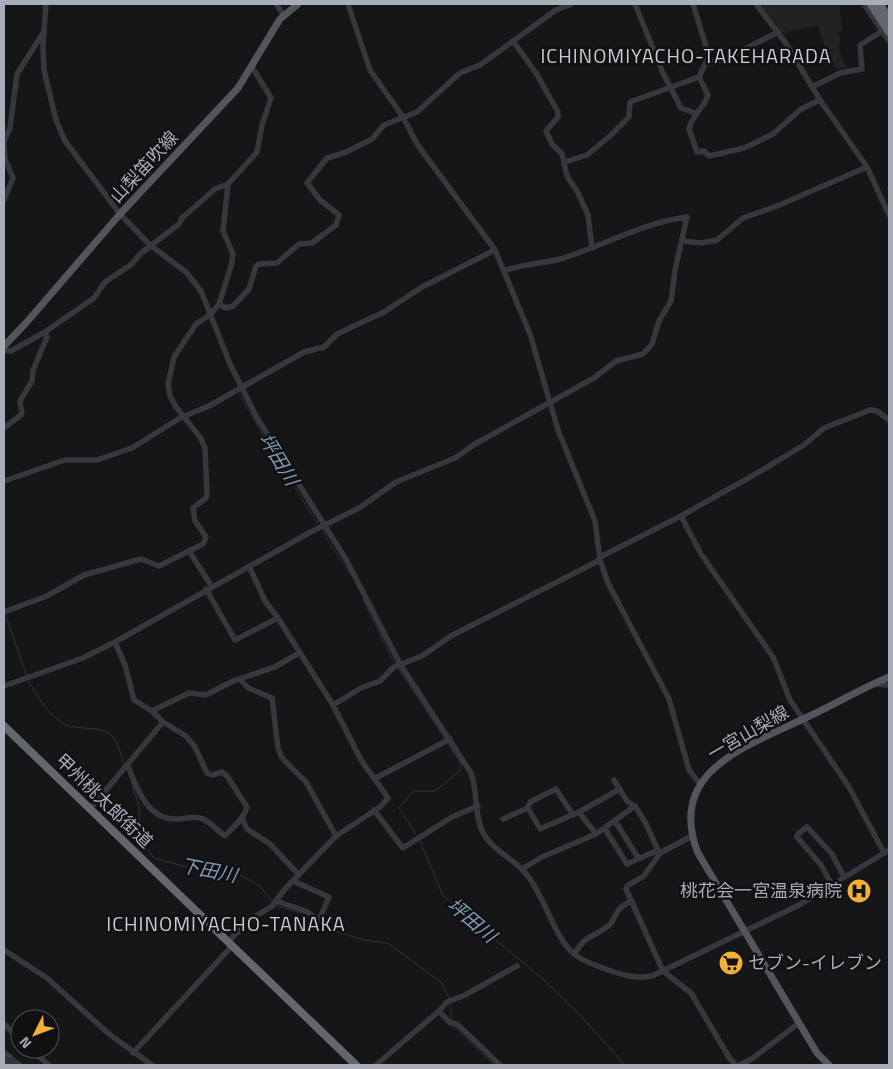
<svg xmlns="http://www.w3.org/2000/svg" width="893" height="1069" font-family="'Titillium Web','Noto Sans JP',sans-serif">
<style>
.built{fill:#222225}
.water{fill:url(#water-ripples)}
.lines{fill:none;stroke-linecap:round;stroke-linejoin:round}
.stream{stroke:#2c353c;stroke-width:1}
.minor{stroke:#37383d;stroke-width:5.5}
.major{stroke:#53555c;stroke-width:7}
.highway{stroke:#63666e;stroke-width:8}
.labels{text-anchor:middle;stroke-width:5;stroke-linejoin:round;paint-order:stroke}
.street-label{font-size:18px;fill:#a8adb8;stroke:#111113}
.poi-label{font-size:18px;fill:#a8adb8;stroke:#111113;text-anchor:end}
.water-label{font-size:19px;font-style:italic;fill:#7f9bb3;stroke:#111113}
.quarter-label{font-size:20px;letter-spacing:1px;fill:#c9ccd4;stroke:#111113}
</style>
<defs>
<pattern id="water-ripples" width="26" height="14" patternUnits="userSpaceOnUse" patternTransform="scale(1.25)"><rect width="26" height="14" fill="#2c353c"/><path d="M2 4q2-2 4 0t4 0M15 11q2-2 4 0t4 0" fill="none" stroke="#485056"/></pattern>
</defs>
<rect width="100%" height="100%" fill="#161618"/>
<polygon class="built" points="758,4 840,4 842,31 838,32 841,40 838,46 846,67 836,69 822,40 818,25 784,33 773,27"/>
<polygon class="water" points="4,1048 23,1065 4,1065"/>
<g class="lines">
<g class="stream">
<polyline points="240,395 276,458 318,524"/>
<path d="M323 530C329 547 342 559 351 575"/>
<polyline points="363,599 395,665"/>
<polyline points="5,614 27,676"/>
<polyline points="398,668 444,737"/>
<path d="M28 680C37 695 49 717 66 725 80 731 104 724 114 738 119 745 121 756 124 764"/>
<polyline points="132,784 139,806 140,839 154,858 223,877 239,874 260,886 272,901"/>
<polyline points="417,836 399,808 414,791 435,791 460,771 461,763 448,745"/>
<polyline points="419,839 443,896 544,980 579,1014 625,1065"/>
<polyline points="276,906 306,914"/>
<polyline points="315,921 325,928 364,940 388,943 442,983 449,998"/>
<polyline points="450,1004 452,1020"/>
<polyline points="453,1026 494,1065"/>
</g>
<g class="minor">
<path d="M46 4 43 45 44 70 56 120 65 141 120 214 150 245 186 272 201 291 230 364 256 416 347 561 400 664 471 773C478 792 474 815 483 833 493 851 515 859 527 875 545 897 553 935 573 953 583 962 596 965 608 970 623 975 635 979 652 976L799 905 889 850"/>
<polyline points="276,4 283,14"/>
<polyline points="348,4 370,70 403,117 417,144 495,250 530,334 558,430 595,521 600,560 608,583 669,699 689,770 700,784"/>
<polyline points="635,4 663,73 681,108 695,113"/>
<polyline points="756,4 785,42 820,100 867,167 889,215"/>
<polyline points="864,4 889,41"/>
<polyline points="513,41 536,73 558,112 558,117 546,131 552,144 562,154 567,176 578,193 588,215 592,248"/>
<polyline points="706,64 729,57 778,32"/>
<path d="M699 77 708 95C705 107 693 113 689 129L697 152 704 151 709 156 744 148 773 134 801 109 820 100"/>
<polyline points="812,87 840,73 862,69 860,45 889,27"/>
<polyline points="4,142 10,128 17,74 43,33"/>
<polyline points="565,162 587,155 610,136 629,117 630,102 699,77 709,56 693,4"/>
<polyline points="4,200 13,178 5,159 4,142"/>
<polyline points="683,241 702,243 717,240 743,218 777,206 867,167"/>
<polyline points="219,304 226,308 233,306 249,289 256,266 259,264 277,263 299,244 312,243 336,225 339,215 320,200 307,183 327,158 344,153 372,139 384,125 417,112 460,73 480,65 556,10 571,4"/>
<polyline points="4,350 11,351 45,332 94,298 105,282 132,264 140,254 179,224 182,218 215,189 228,184 257,152 262,125 271,98 252,67"/>
<polyline points="4,428 22,414 20,401 32,381 33,370 47,337 45,332"/>
<polyline points="4,481 65,460 97,460 132,448 180,418 209,406 304,352 324,347 337,334 384,312 422,287 495,250"/>
<polyline points="681,516 701,554 773,657 790,700 849,787 884,853"/>
<polyline points="189,551 212,587"/>
<polyline points="600,557 681,516 759,472 804,445 824,428 870,410 877,411 889,420"/>
<polyline points="206,589 235,640 278,618"/>
<polyline points="4,612 47,596 84,575 141,559 159,566 203,544 206,537 195,521 193,508 206,498 207,494 205,448 200,437 176,407 170,396 168,384 174,357 196,324 211,314 219,304 231,266 233,254 223,231 228,184"/>
<path d="M115 642 125 665 134 700 152 711 163 722 186 736 195 747 207 773 212 775 222 772 227 776 247 807C243 820 234 826 225 836 218 831 211 823 203 819 196 815 185 819 176 819 148 820 136 788 128 766"/>
<polyline points="240,679 248,688 272,698 278,748 282,758 306,782 336,836"/>
<polyline points="871,684 889,685"/>
<path d="M4 686 83 658 115 642 307 534 359 508 396 482 455 458 475 444 594 378 616 361 643 354 652 344 659 321 671 301 675 270 687 217C645 222 604 245 564 258 544 264 524 263 504 271"/>
<polyline points="333,705 361,688 380,681 394,667 422,656 451,636 600,560"/>
<polyline points="152,711 189,693 206,695 233,681 275,667 299,653"/>
<polyline points="374,779 450,739"/>
<polyline points="614,780 627,801 635,806 645,822 658,850"/>
<polyline points="528,808 540,829 579,812 620,789"/>
<polyline points="90,809 163,722"/>
<polyline points="374,810 403,848 452,817 478,806"/>
<polyline points="579,812 596,834"/>
<polyline points="503,819 528,808 530,802 556,789 573,815"/>
<polyline points="243,820 247,829 270,844 299,875"/>
<polyline points="615,821 639,859"/>
<polyline points="605,829 627,864 658,850 660,853 692,836"/>
<polyline points="660,853 644,876 627,886 626,889 663,971 691,993 730,1059 736,1065"/>
<polyline points="522,869 542,857 596,834 635,806"/>
<polyline points="832,885 821,865 797,837 798,834 807,827 832,854 844,877"/>
<polyline points="276,901 306,911 319,920 329,897 293,881"/>
<polyline points="228,942 248,921 272,906 284,890 336,836 380,807 388,798 361,760 333,705 278,618 265,601 249,566"/>
<polyline points="4,950 47,978 109,1034 152,1065"/>
<path d="M574 954C588 933 590 939 607 927 618 919 611 911 631 901"/>
<polyline points="439,1011 447,1002 465,995 517,966"/>
<polyline points="4,1024 20,1040"/>
<polyline points="30,1049 49,1065"/>
<polyline points="133,1053 232,946"/>
<polyline points="376,1065 439,1011 449,1022 457,1024 500,1065"/>
<polyline points="740,1065 753,1058 799,1023"/>
</g>
<g class="major">
<polyline points="4,346 26,323 120,214 238,88 280,19 298,4"/>
<path d="M829 1065 817 1053 698 853C666 772 745 747 803 719 832 706 860 689 889 677"/>
</g>
<g class="highway">
<polyline points="871,4 889,32"/>
<polyline points="880,4 889,19"/>
<polyline points="4,726 356,1065"/>
</g>
</g>
<defs>
<symbol id="hospital-disc" viewBox="-11 -11 22 22"><circle r="9.5" fill="#f2b134" stroke="#111113"/><path d="M-5-5h3v3.5h4V-5h3V5h-3V1.5h-4V5h-3Z" fill="#111"/></symbol>
<symbol id="supermarket-disc" viewBox="-11 -11 22 22"><circle r="9.5" fill="#f2b134" stroke="#111113"/><path d="M-6-5.5h2.5l.6 2H6L4.5 2H-2.5L-4.4-4H-6ZM-1.5 3.2a1.3 1.3 0 1 0 .1 0ZM3 3.2a1.3 1.3 0 1 0 .1 0Z" fill="#111"/></symbol>
</defs>
<g fill-rule="evenodd">
<use href="#hospital-disc" x="845" y="877" width="28" height="28"/>
<use href="#supermarket-disc" x="717" y="949" width="28" height="28"/>
</g>
<g class="labels">
<g class="street-label">
<text transform="translate(144 167) rotate(-47)" y="6">山梨笛吹線</text>
<text transform="translate(748 733) rotate(-30)" y="6">一宮山梨線</text>
<text transform="translate(104 801) rotate(44)" y="6">甲州桃太郎街道</text>
</g>
<g class="poi-label">
<text x="842" y="897">桃花会一宮温泉病院</text>
<text x="748" y="969" text-anchor="start">セブン-イレブン</text>
</g>
<g class="water-label">
<text transform="translate(279 459) rotate(59)" y="7">坪田川</text>
<text transform="translate(209 870) rotate(11)" y="7">下田川</text>
<text transform="translate(472 920) rotate(40)" y="7">坪田川</text>
</g>
<g class="quarter-label">
<text x="686" y="63">ICHINOMIYACHO-TAKEHARADA</text>
<text x="226" y="931">ICHINOMIYACHO-TANAKA</text>
</g>
</g>
<rect width="893" height="1069" fill="none" stroke="#a8adb8" stroke-width="10"/>
<g transform="translate(35 1034) rotate(228)"><circle r="24" fill="#111113" stroke="#4d4f55"/>
<path d="M0-4L9 19L0 12L-9 19Z" fill="#f2b134"/>
<text y="-8" font-size="14" font-weight="bold" text-anchor="middle" fill="#a8adb8">N</text>
</g>
</svg>
